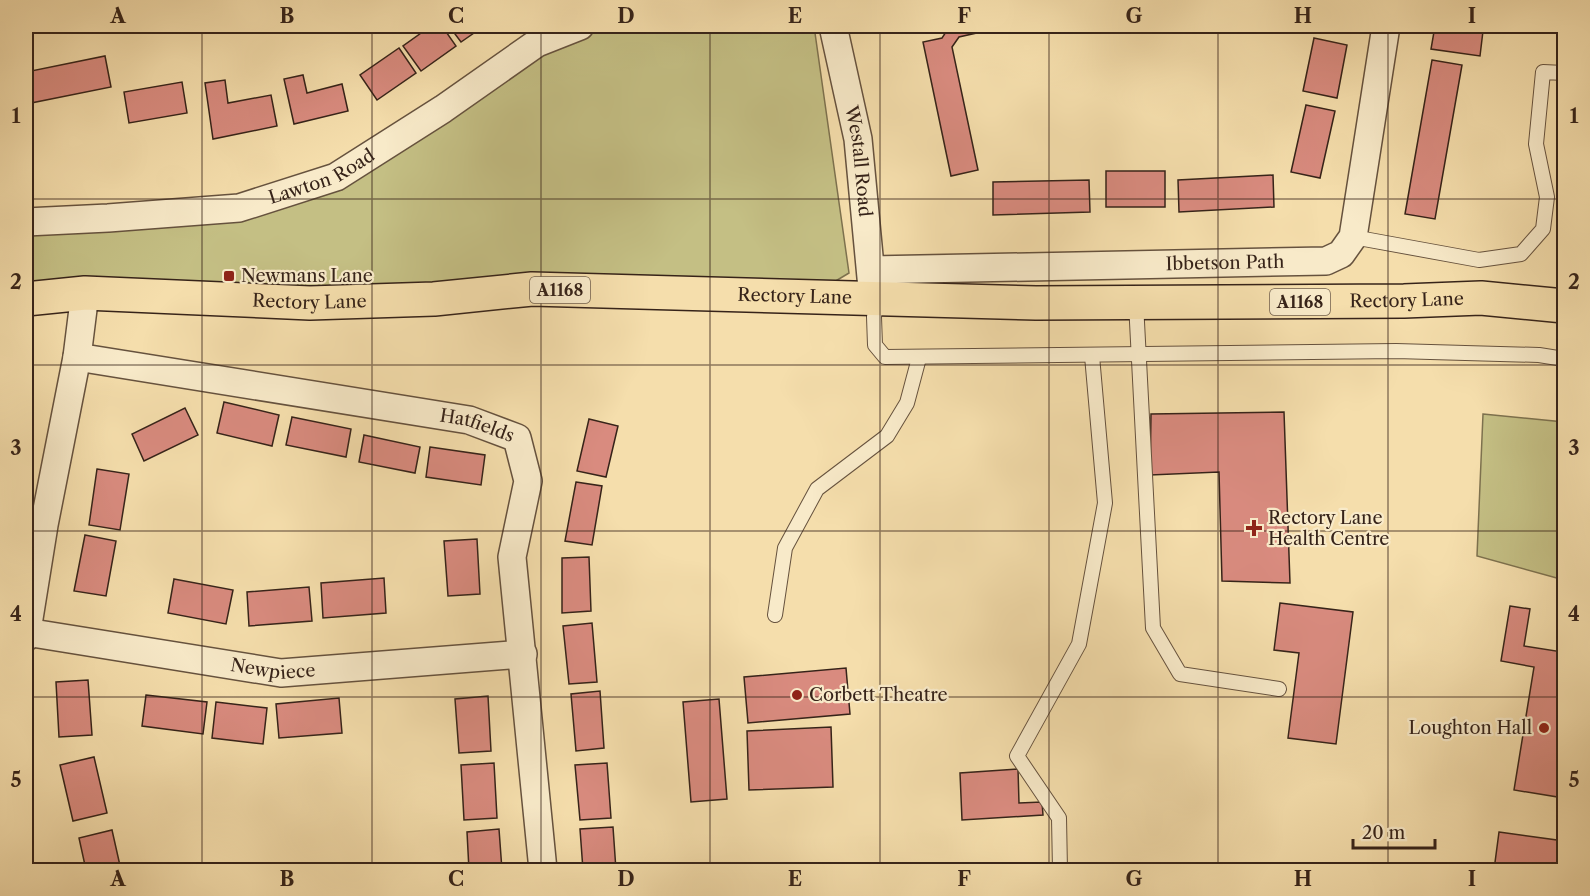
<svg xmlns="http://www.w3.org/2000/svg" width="1590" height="896" font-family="'Libre Caslon Text',serif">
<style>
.green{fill:#c4bf84;stroke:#7d714e;stroke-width:1.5}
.building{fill:#d98b7f;stroke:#362319;stroke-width:1.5}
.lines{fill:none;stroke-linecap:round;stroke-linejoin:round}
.service-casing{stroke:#66523e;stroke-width:16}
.minor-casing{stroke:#66523e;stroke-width:30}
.primary-casing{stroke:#362319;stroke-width:36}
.service{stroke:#f8eac9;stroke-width:14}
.minor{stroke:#f8eac9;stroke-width:27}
.primary{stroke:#f5deac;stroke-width:33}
.grid{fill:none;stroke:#362319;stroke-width:1.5;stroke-opacity:0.55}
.poi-dot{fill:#8f2418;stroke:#f8eac9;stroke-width:2}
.labels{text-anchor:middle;stroke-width:4.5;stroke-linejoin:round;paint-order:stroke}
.shield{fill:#f8eac9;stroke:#705f4e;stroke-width:1.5}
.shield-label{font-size:16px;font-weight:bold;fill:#362319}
.street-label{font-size:18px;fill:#362319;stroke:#f8eac9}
.poi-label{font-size:18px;fill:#362319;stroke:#f8eac9;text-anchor:start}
.neatline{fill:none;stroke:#362319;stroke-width:2}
.grid-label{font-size:20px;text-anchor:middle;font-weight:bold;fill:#362319}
</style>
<rect width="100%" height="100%" fill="#f5deac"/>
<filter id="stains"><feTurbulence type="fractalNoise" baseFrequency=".00333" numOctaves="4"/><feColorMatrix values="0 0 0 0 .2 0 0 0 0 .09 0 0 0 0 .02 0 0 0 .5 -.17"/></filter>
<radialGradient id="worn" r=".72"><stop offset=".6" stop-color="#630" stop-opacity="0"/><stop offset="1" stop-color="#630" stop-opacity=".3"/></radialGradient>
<g class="green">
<polygon points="580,26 814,26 849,273 819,291 26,289 26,222 108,218 336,177"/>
<polygon points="1483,414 1564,422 1564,580 1477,556"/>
</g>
<g class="building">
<polygon points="431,26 442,26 456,46 421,71 403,46"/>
<polygon points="449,26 484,26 461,42"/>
<polygon points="947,26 1008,26 959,37 952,47 978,170 951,176 923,42 942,38 948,29"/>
<polygon points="1038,26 1073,26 1040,33"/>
<polygon points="1319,26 1348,26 1346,32"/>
<polygon points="1435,26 1464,26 1463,28 1483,31 1480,56 1431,49"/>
<polygon points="1314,38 1347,45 1337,98 1303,91"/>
<polygon points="399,48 416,73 377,100 360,75"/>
<polygon points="105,56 111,87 26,104 26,72"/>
<polygon points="1432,60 1462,65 1435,219 1405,214"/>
<polygon points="303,75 307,93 342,84 348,111 294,124 284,79"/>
<polygon points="225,80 228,103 271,95 277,126 213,139 205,83"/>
<polygon points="182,82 187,113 129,123 124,92"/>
<polygon points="1306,105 1335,111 1320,178 1291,172"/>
<rect x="1106" y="171" width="59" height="36"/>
<polygon points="1273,175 1274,207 1179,212 1178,180"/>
<polygon points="1089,180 1090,212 993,215 993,182"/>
<polygon points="224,402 279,415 272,446 217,433"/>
<polygon points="185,408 198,435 144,461 132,434"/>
<polygon points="1284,412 1290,583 1222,581 1219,472 1150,475 1151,414"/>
<polygon points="292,417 351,429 346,457 286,445"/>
<polygon points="589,419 618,426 606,477 577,471"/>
<polygon points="364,435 420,447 415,473 359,462"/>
<polygon points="430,447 485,455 481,485 426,477"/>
<polygon points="97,469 129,474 120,530 89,525"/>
<polygon points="576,482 602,486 592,545 565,541"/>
<polygon points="85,535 116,541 106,596 74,591"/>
<polygon points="477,539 480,594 448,596 444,541"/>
<polygon points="589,557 591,611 562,613 562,558"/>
<polygon points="384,578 386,613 323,618 321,583"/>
<polygon points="174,579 233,590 226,624 168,613"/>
<polygon points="309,587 312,621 249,626 247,592"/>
<polygon points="1280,603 1353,612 1336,744 1288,738 1299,653 1274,650"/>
<polygon points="1510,606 1530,609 1524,646 1562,652 1564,638 1564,798 1514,790 1534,667 1501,661"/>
<polygon points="592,623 597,682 569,684 563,626"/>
<polygon points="846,668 850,714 748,723 744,677"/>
<polygon points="88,680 92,735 59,737 56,682"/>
<polygon points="600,691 604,748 576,751 571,694"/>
<polygon points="146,695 207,702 203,734 142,726"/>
<polygon points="488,696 491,751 459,753 455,699"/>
<polygon points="339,698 342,733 279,738 276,704"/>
<polygon points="719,699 727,799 691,802 683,702"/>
<polygon points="216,702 267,708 263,744 212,738"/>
<polygon points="831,727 833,787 749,790 747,731"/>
<polygon points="94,757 107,813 73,821 60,765"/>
<polygon points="494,763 497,818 464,820 461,765"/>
<polygon points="607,763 611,818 580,820 575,765"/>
<polygon points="1018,769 1019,803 1042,802 1043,815 962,820 960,773"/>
<polygon points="613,827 616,870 583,870 580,829"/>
<polygon points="499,829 502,870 469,870 467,832"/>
<polygon points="112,830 121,870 86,870 79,838"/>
<polygon points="1499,832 1564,841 1564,870 1494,870"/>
</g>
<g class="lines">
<defs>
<g id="service">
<polyline points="1353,237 1479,260 1521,254 1543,229 1547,197 1536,144 1543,72 1564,73"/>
<polyline points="877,298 874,317 875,345 885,357 1396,351 1539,355 1564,359"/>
<polyline points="1136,303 1153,628 1180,674 1279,689"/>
<polyline points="775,615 785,548 817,489 887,436 907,403 919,358"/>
<polyline points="1060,870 1059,818 1017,756 1079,644 1105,503 1092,356"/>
</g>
<g id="minor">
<path id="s1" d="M833 26 858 139 872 288"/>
<path id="s2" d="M26 222 108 218 239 208 336 177 443 109 537 43 580 26"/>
<path id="s3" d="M871 270 1326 261 1341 254 1353 237 1386 26"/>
<path id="s4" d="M77 357 469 420 517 438 528 481 512 557 543 870"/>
<path id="s5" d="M26 632 281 673 523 654"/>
<polyline points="26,637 44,525 77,357 85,293"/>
</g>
<g id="primary">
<path id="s6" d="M26 299 85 293 310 303 434 299 532 289 1036 303 1404 301 1481 298 1564 306"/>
</g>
</defs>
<use href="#service" class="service-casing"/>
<use href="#minor" class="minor-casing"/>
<use href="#primary" class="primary-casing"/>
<use href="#service" class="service"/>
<use href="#minor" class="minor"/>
<use href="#primary" class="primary"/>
</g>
<path class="grid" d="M202 26V870M372 26V870M541 26V870M710 26V870M880 26V870M1049 26V870M1218 26V870M1388 26V870M26 199H1564M26 365H1564M26 531H1564M26 697H1564"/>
<g class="poi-dot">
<rect x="223" y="270" width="12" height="12" rx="3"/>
<path d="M1251 519h6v6h6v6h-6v6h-6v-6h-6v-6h6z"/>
<circle cx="797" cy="695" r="6"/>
<circle cx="1544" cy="728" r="6"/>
</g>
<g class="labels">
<g class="shield">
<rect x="530" y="277" width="60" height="26" rx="4.5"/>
<rect x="1270" y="289" width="60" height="26" rx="4.5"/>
</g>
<g class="shield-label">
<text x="560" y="296">A1168</text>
<text x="1300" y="308">A1168</text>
</g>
<g class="street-label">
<text dy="6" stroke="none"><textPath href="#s1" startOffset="138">Westall Road</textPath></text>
<text dy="6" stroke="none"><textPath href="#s2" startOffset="302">Lawton Road</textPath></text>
<text dy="6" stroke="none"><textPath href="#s3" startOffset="354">Ibbetson Path</textPath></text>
<text dy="6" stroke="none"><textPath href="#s6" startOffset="770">Rectory Lane</textPath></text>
<text dy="6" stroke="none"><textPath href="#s6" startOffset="1382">Rectory Lane</textPath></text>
<text dy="6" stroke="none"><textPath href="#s6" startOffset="284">Rectory Lane</textPath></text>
<text dy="6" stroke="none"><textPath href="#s4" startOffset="406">Hatfields</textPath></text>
<text dy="6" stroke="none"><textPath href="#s5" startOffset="250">Newpiece</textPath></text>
</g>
<g class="poi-label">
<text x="241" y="282">Newmans Lane</text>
<text x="1268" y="524">Rectory Lane<tspan x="1268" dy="21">Health Centre</tspan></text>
<text x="809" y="701">Corbett Theatre</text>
<text x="1532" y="734" text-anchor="end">Loughton Hall</text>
</g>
</g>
<rect width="1590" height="896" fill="none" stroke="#f5deac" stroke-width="66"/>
<path d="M1353 839v9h82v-9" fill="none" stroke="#362319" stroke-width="3"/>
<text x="1362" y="839" font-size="18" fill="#362319" stroke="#f8eac9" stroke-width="4.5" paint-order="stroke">20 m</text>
<rect x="33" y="33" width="1524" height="830" class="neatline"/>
<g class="grid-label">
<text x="118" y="23">A</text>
<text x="287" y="23">B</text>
<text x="456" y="23">C</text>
<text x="626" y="23">D</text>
<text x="795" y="23">E</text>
<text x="964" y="23">F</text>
<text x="1134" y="23">G</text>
<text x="1303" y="23">H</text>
<text x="1472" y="23">I</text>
<text x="16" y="123">1</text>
<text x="1574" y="123">1</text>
<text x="16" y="289">2</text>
<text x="1574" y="289">2</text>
<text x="16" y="455">3</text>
<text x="1574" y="455">3</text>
<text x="16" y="621">4</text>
<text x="1574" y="621">4</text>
<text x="16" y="787">5</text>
<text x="1574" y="787">5</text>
<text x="118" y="886">A</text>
<text x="287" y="886">B</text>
<text x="456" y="886">C</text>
<text x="626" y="886">D</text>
<text x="795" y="886">E</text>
<text x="964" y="886">F</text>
<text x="1134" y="886">G</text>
<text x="1303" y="886">H</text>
<text x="1472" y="886">I</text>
</g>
<rect width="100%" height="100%" filter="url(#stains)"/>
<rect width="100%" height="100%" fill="url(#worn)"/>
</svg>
